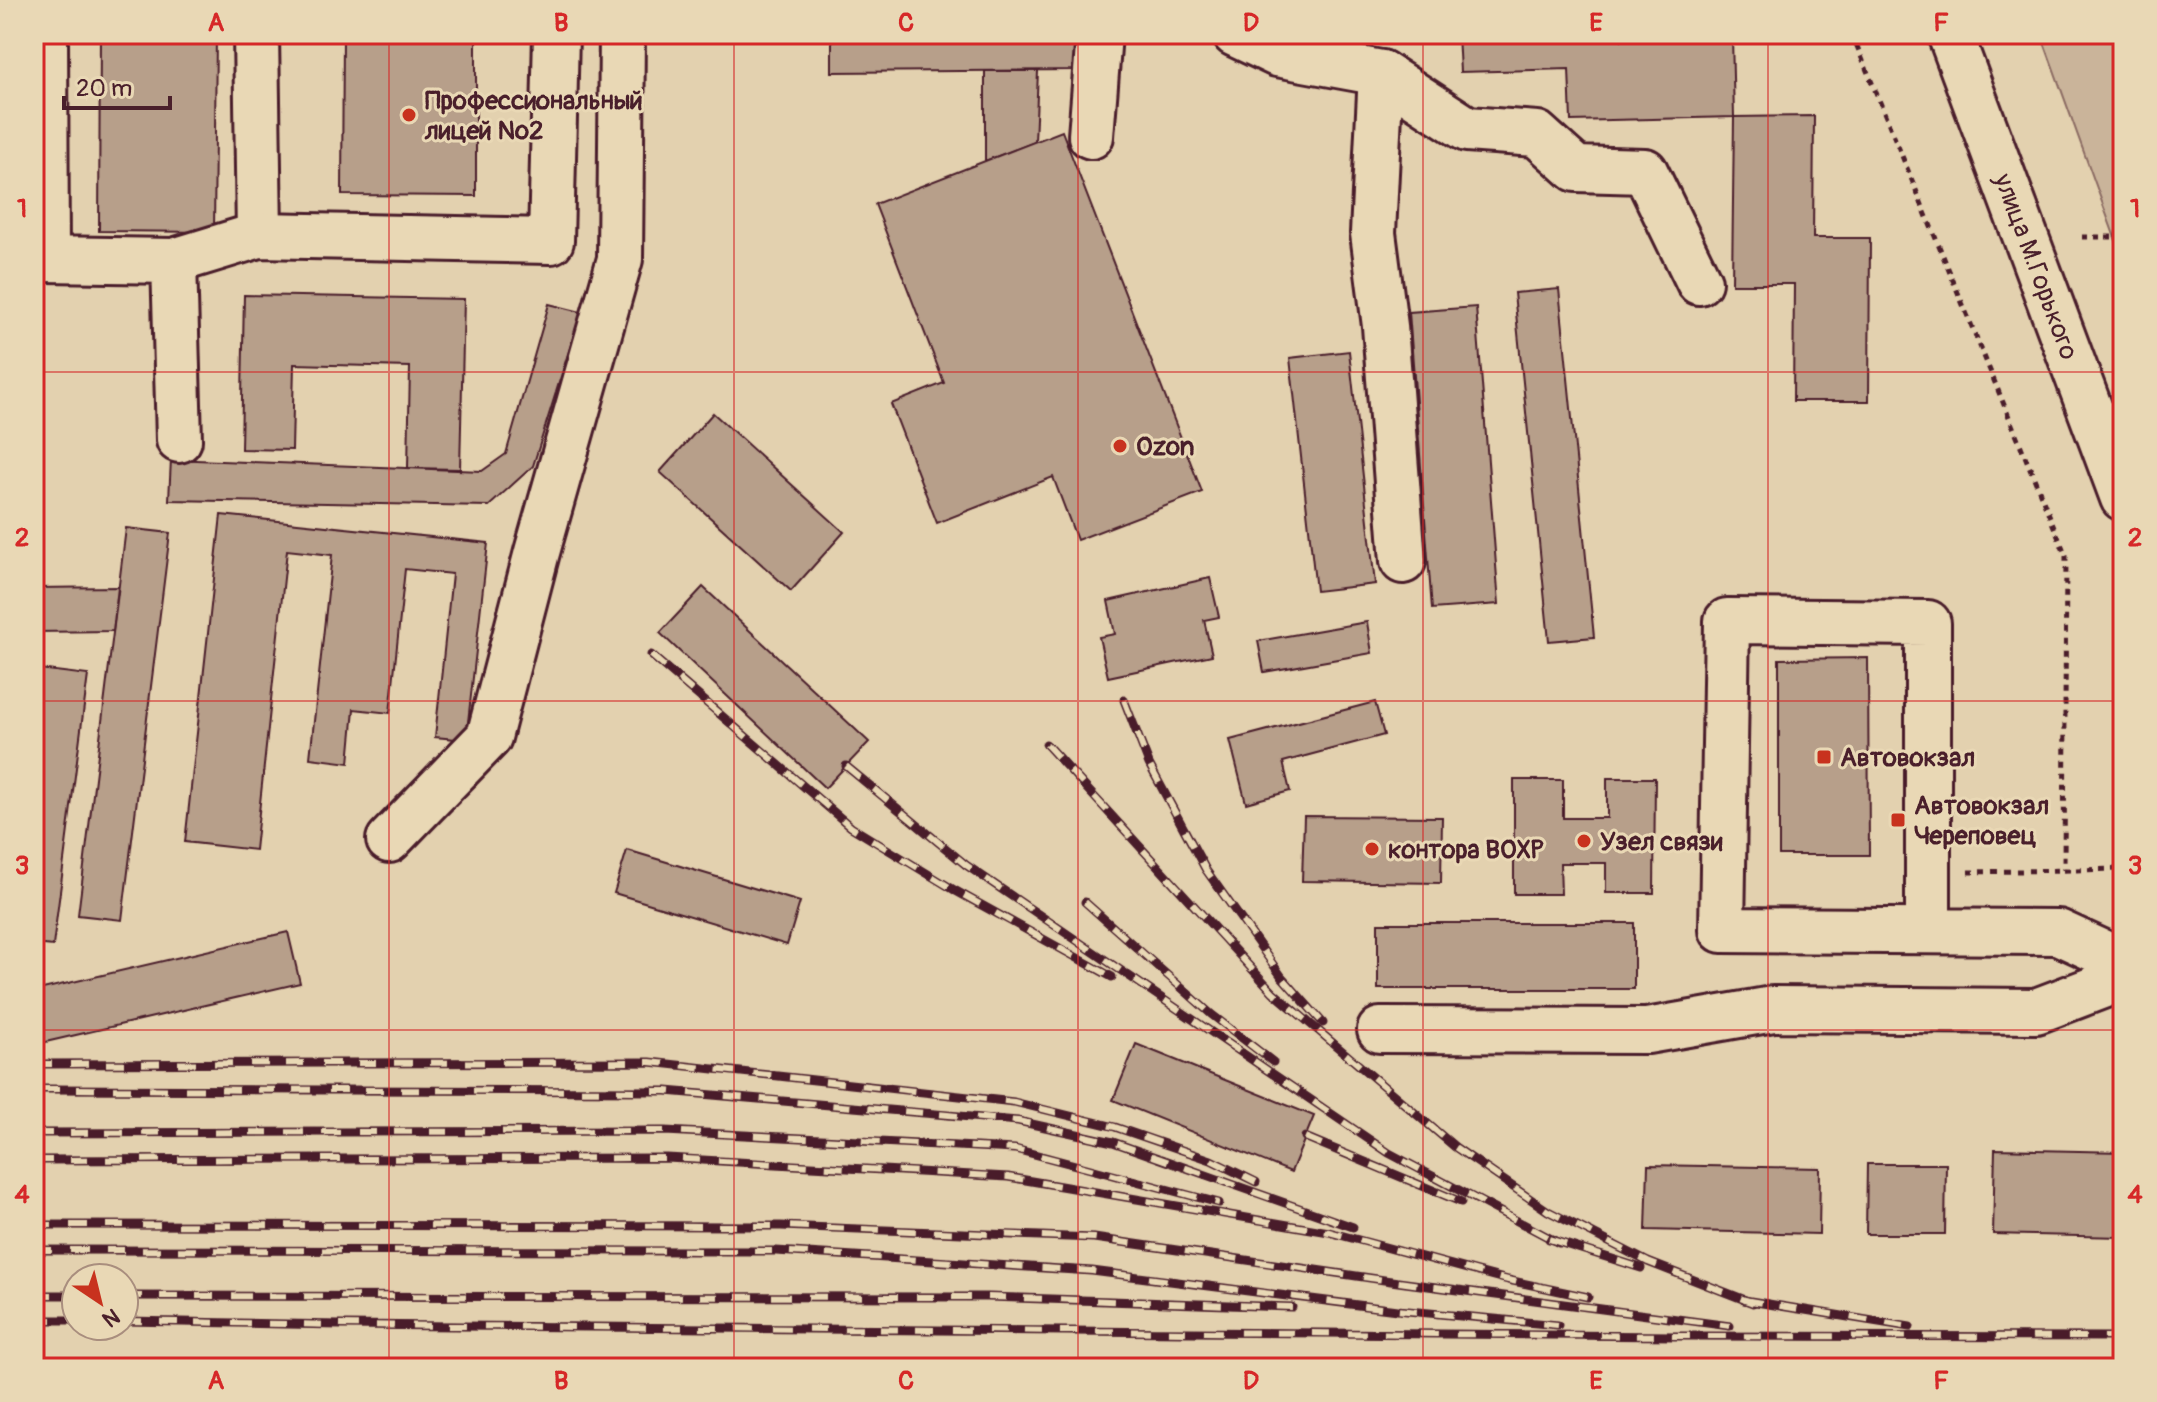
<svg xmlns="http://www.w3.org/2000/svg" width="2157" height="1402" font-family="Pangolin,sans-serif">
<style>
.park{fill:#cab49a;stroke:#8a6a62;stroke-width:2}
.building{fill:#b79f8a;stroke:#4a1f2b;stroke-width:2}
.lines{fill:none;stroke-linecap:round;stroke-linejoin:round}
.minor-casing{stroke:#4a1f2b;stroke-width:50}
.path{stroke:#4a1f2b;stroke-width:5;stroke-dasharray:6 6;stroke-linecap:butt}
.minor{stroke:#e9d8b5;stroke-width:44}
.rail-casing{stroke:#4a1f2b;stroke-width:9}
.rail{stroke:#e9d8b5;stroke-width:6;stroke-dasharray:18;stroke-linecap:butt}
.grid{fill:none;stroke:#d62828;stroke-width:2;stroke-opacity:0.55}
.poi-dot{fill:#c8321e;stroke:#e9d8b5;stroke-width:3}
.labels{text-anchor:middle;stroke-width:6;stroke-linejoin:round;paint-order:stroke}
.poi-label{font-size:26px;font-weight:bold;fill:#4a1f2b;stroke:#e9d8b5;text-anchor:start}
.street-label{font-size:26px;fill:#4a1f2b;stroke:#e9d8b5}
.neatline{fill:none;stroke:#d62828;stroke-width:3}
.grid-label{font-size:26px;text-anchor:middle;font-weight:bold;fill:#d62828}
</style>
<rect width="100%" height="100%" fill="#e3d1af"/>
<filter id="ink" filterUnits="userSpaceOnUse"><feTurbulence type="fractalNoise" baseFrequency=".0125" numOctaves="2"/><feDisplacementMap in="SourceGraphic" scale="16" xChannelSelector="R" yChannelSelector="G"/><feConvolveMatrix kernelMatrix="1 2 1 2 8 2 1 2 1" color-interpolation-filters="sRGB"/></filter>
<g filter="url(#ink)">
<polygon class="park" points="2041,34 2123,34 2123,260"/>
<g class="building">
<polygon points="100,34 216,34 214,232 99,231"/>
<polygon points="343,34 476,34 476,196 342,195"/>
<polygon points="832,34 1078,34 1078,70 832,72"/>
<polygon points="1458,34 1621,34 1622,40 1732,37 1734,117 1571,121 1569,69 1460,72"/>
<polygon points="985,71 1038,71 1035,142 985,161"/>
<polygon points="1814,116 1813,238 1870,238 1869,401 1793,401 1794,284 1732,284 1734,117"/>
<polygon points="1062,131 1202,492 1077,540 1053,477 937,523 891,404 944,383 875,204"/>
<polygon points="1559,289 1594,637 1549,641 1514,293"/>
<polygon points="244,295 464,299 460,469 408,468 410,367 294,364 292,450 241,449"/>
<polygon points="549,304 581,312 533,466 489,506 169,500 171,459 482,471 506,454"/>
<polygon points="1476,307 1499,604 1432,609 1409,312"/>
<polygon points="1349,351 1375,584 1316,591 1290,358"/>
<polygon points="713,413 844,532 791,591 660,472"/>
<polygon points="221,515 488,543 466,740 435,737 452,574 405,569 390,713 354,709 349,763 310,758 332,555 287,550 255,850 185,842"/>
<polygon points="126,528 170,533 122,920 78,915"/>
<polygon points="1210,578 1219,617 1204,620 1212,655 1108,677 1099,637 1115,634 1108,601"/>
<polygon points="118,587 113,631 34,632 34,588"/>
<polygon points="703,587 869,742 825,788 660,633"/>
<polygon points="1367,622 1372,653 1264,672 1258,641"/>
<polygon points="1868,658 1869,855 1779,855 1779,659"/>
<polygon points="39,669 88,675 53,946 34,944 34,710"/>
<polygon points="1375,702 1384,735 1283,762 1290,791 1246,803 1230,740"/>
<polygon points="1607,778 1655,778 1654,893 1606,893 1606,863 1560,863 1561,894 1514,894 1514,780 1563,780 1563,818 1607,818"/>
<polygon points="1304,816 1442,817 1441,883 1302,881"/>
<polygon points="627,850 800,902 787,945 614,893"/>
<rect x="1378" y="923" width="256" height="66"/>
<polygon points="288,932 300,983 37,1044 34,1029 34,991"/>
<polygon points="1136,1044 1314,1116 1291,1172 1113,1100"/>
<polygon points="1995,1149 2123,1152 2123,1237 1993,1234"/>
<polygon points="1867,1164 1946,1164 1945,1234 1866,1234"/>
<polygon points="1648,1165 1820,1168 1819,1234 1646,1230"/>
</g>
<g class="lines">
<defs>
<g id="minor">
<polyline points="45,34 46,259 174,261 179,440"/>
<polyline points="256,34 259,235"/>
<polyline points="1235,34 1277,54 1381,73 1467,129 1537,134 1576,169 1645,171 1699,282"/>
<path id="s1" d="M1950 34 2123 498"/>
<polyline points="1381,73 1373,233 1385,326 1403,561"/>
<polyline points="1091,136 1099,34"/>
<polyline points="174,261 259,235 551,241 556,34"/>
<polyline points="389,840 489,737 537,552 620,259 622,34"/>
<polyline points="1928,930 1928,623 1727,621 1722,930 2058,932 2123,962"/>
<polyline points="1380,1030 1647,1031 1773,1009 2036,1011 2123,978"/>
</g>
</defs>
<use href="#minor" class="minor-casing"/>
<g class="path">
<polyline points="1852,34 2066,556 2064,870"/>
<polyline points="2082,237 2123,237"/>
<polyline points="2117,237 2123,183"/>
<polyline points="1968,872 2123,869"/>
</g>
<use href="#minor" class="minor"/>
<defs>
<g id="rail">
<polyline points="651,655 851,827 956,891 1112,977"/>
<polyline points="1124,700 1149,764 1206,870 1282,977 1323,1023"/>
<polyline points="1046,744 1273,992 1455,1147 1548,1211 1648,1262 1753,1303"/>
<polyline points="846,766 966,865 1389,1153 1559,1243"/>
<polyline points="1085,902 1211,1014 1273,1062"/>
<polyline points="34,1064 650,1062 1014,1102 1115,1127 1211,1160 1256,1182"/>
<polyline points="41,1089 666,1091 1018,1121 1113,1142 1353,1227"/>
<polyline points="34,1133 665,1131 1015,1149 1219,1203"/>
<polyline points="1305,1137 1461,1202"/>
<polyline points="34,1160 667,1158 1008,1177 1329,1232 1508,1280 1588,1297"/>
<polyline points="34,1225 781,1226 1094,1238 1398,1282 1730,1326"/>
<polyline points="1549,1239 1641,1268"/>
<polyline points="34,1250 776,1251 1092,1271 1397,1310 1558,1325"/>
<polyline points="34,1295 76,1295"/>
<polyline points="124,1296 988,1297 1292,1307"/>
<polyline points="1744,1300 1910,1327"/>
<polyline points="34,1320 76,1320"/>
<polyline points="124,1321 340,1325 1679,1336 2123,1337"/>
</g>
</defs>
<use href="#rail" class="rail-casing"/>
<use href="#rail" class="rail"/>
</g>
</g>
<path class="grid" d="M389 34V1368M734 34V1368M1078 34V1368M1423 34V1368M1768 34V1368M34 372H2123M34 701H2123M34 1030H2123"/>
<g class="poi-dot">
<circle cx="409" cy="115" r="8"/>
<circle cx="1120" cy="446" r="8"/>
<rect x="1816" y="749" width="16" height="16" rx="4"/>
<rect x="1890" y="812" width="16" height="16" rx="4"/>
<circle cx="1584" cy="841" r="8"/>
<circle cx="1372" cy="849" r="8"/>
</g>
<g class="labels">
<g class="poi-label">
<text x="425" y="109">Профессиональный<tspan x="425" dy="30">лицей №2</tspan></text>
<text x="1136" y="455">Ozon</text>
<text x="1840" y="766">Автовокзал</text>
<text x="1914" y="814">Автовокзал<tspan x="1914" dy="30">Череповец</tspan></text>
<text x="1600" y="850">Узел связи</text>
<text x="1388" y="858">контора ВОХР</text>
</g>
<g class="street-label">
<text dy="9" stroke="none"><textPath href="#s1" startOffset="248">улица М.Горького</textPath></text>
</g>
</g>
<rect width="2157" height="1402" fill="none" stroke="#e9d8b5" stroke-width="88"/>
<g transform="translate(100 1302) rotate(145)"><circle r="38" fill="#e9d8b5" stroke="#a98e7e" stroke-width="2"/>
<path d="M0-6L14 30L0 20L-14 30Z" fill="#c8321e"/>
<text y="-12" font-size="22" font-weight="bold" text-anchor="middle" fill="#4a1f2b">N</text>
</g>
<path d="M64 96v12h106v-12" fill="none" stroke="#4a1f2b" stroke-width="4"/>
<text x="76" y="96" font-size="24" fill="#4a1f2b" stroke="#e9d8b5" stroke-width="6" paint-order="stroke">20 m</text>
<rect x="44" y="44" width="2069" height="1314" class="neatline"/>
<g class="grid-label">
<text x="216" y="31">A</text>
<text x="561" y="31">B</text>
<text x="906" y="31">C</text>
<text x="1251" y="31">D</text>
<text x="1596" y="31">E</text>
<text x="1941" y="31">F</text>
<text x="22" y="217">1</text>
<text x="2135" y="217">1</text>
<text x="22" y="546">2</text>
<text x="2135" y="546">2</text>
<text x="22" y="874">3</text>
<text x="2135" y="874">3</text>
<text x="22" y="1203">4</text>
<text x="2135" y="1203">4</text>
<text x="216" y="1389">A</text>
<text x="561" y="1389">B</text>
<text x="906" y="1389">C</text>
<text x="1251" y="1389">D</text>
<text x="1596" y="1389">E</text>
<text x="1941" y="1389">F</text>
</g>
</svg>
